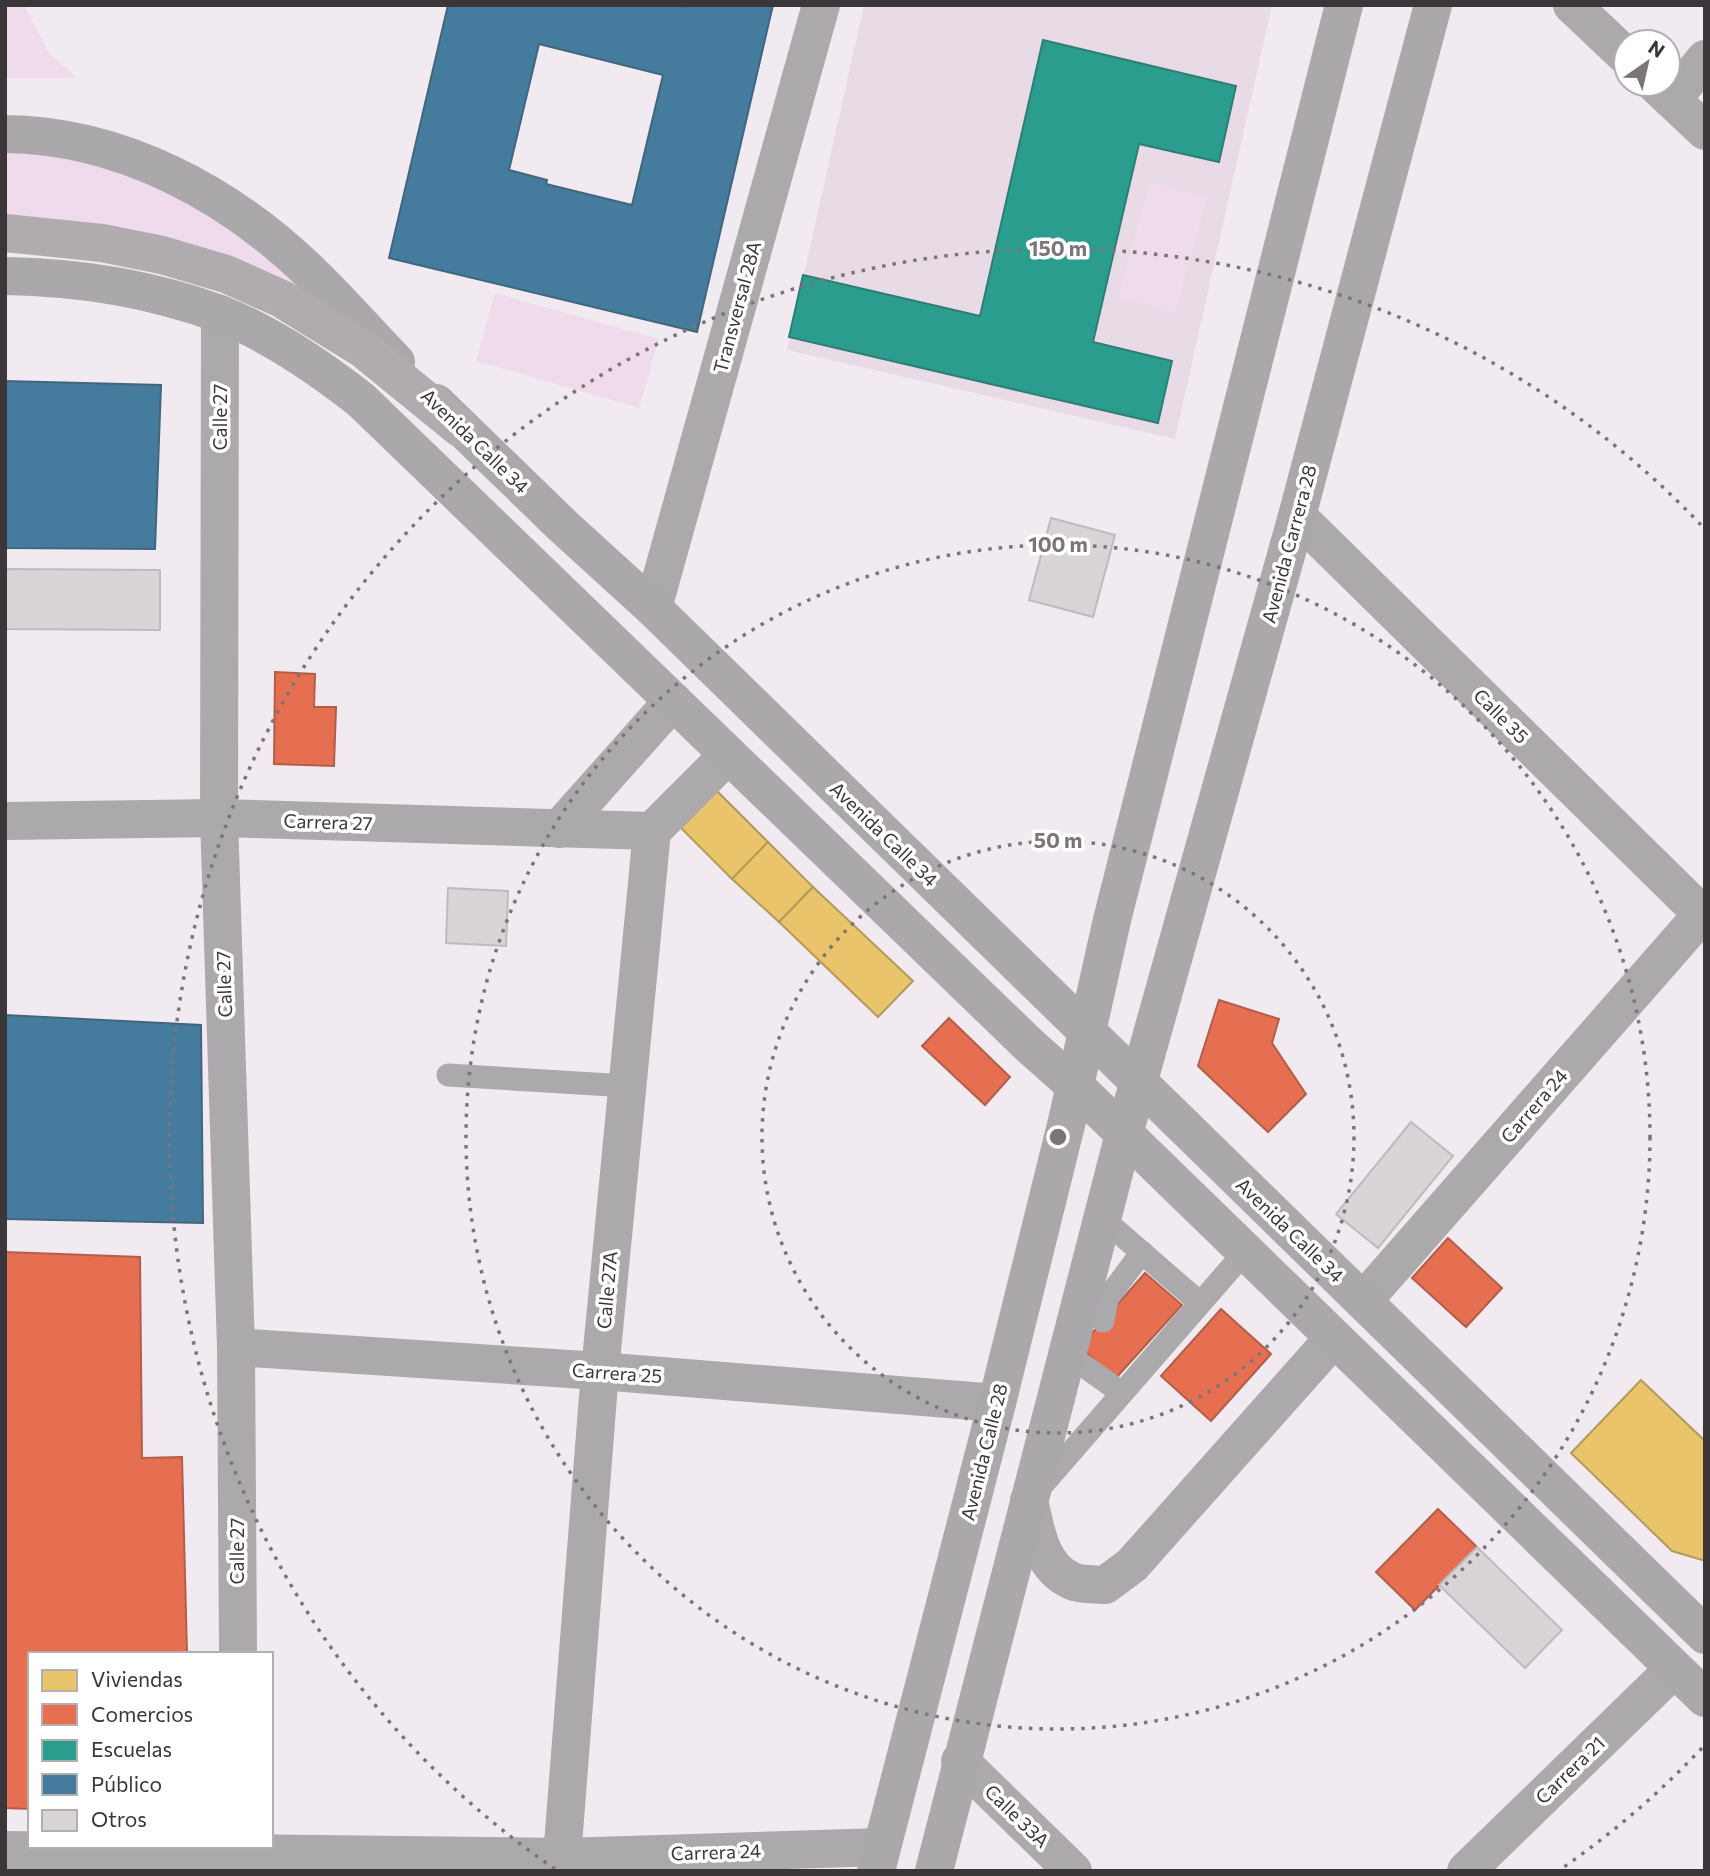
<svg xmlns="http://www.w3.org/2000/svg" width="1710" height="1876" font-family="Commissioner,sans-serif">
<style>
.built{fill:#e9dbe6}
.green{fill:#f0dbec}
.homes{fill:#e9c46a;stroke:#b5995b;stroke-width:2}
.shops{fill:#e76f51;stroke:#b35e4a;stroke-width:2}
.schools{fill:#2a9d8f;stroke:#2f7e75;stroke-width:2}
.public{fill:#457b9d;stroke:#42667f;stroke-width:2;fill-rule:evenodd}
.building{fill:#d9d4d8;stroke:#bebabe;stroke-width:2}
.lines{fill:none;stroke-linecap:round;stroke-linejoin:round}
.service{stroke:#aba9ab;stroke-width:23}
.minor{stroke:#aba9ab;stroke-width:38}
.secondary{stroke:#aba8ab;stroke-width:38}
.primary{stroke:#b0abaf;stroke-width:38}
.ring{fill:none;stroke:#7b7579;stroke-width:3.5;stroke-dasharray:3.5 7}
.labels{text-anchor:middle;stroke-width:7;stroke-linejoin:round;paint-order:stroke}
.street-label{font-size:19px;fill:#3b3639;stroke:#fff}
.centre{fill:#7b7579;stroke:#fff;stroke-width:3.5}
.ring-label{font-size:21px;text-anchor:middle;font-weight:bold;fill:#7b7579;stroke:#fff;stroke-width:7;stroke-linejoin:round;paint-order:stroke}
</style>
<rect width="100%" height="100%" fill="#f1eaf0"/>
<polygon class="built" points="864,5 1272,5 1175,439 787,350"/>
<g class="green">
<polygon points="5,5 24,5 49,53 77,78 5,78"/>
<polygon points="5,146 108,161 176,194 259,246 320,305 5,221"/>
<polygon points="1150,182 1207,198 1175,313 1118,297"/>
<polygon points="495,293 659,339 639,408 476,361"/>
</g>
<g class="homes">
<polygon points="717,791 768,842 732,879 681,828"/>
<polygon points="768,842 813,887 779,922 732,879"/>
<polygon points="813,887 913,981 878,1017 779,922"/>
<polygon points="1641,1380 1705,1441 1705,1558 1702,1560 1672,1551 1571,1453"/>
</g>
<g class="shops">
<polygon points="275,672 315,674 314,707 336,707 334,766 274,764"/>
<polygon points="1219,1000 1279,1019 1272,1043 1306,1094 1268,1132 1198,1066"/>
<polygon points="949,1018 1010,1077 985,1105 922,1046"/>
<polygon points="1448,1238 1502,1288 1466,1327 1412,1278"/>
<polygon points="5,1252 140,1257 142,1458 182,1457 187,1654 30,1654 30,1809 5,1808"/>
<polygon points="1145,1273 1182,1305 1115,1379 1080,1347"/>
<polygon points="1221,1309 1271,1354 1211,1421 1161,1376"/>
<polygon points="1438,1509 1477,1547 1415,1610 1376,1572"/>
</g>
<polygon class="schools" points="1043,40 1236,86 1219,162 1139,144 1093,342 1172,361 1158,423 789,337 803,275 980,316"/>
<g class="public">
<path d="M448 5H677L685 7 686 5H773L697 332 389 258ZM539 44 663 75 632 205 546 184 547 180 509 170Z"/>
<polygon points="5,381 161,385 155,549 5,548"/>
<polygon points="5,1015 201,1025 203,1223 5,1219"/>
</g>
<g class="building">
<polygon points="1051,518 1115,535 1093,617 1029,600"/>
<polygon points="5,569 160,570 160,630 5,629"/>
<polygon points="448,888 508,891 506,946 446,943"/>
<polygon points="1411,1122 1453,1156 1378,1248 1336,1214"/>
<polygon points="1477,1547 1562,1630 1525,1668 1439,1585"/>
</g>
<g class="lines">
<g class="service">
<polyline points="448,1075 627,1086"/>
<polyline points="1102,1218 1200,1303"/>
<polyline points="1103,1321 1107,1299 1142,1252"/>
<polyline points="1067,1354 1122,1393"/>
<polyline points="1038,1490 1245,1252"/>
</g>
<g class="minor">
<polyline points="1572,5 1626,56"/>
<polyline points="1655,84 1705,131"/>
<polyline points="1672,100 1705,59"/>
<polyline points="220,314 219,818 236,1347 238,1654"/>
<polyline points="1297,516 1705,917"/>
<polyline points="653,608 821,5"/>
<polyline points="5,821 219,818 652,831"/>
<polyline points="559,829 673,701"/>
<polyline points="1363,1301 1705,911"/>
<polyline points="236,1347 600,1371 997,1403"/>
<path d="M1029 1500C1036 1530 1040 1567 1072 1581 1081 1585 1095 1584 1105 1585L1132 1565 1334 1338"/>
<polyline points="960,1761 1073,1871"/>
<polyline points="5,1850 562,1857 882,1847"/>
<polyline points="562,1857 600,1371 652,831 728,755"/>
<polyline points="1466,1871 1674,1669"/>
</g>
<g class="secondary">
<path d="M5 134C121 135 230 194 312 274 341 302 368 333 396 362"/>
<path d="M5 276C77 277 152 289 220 314 271 334 319 367 361 400L1029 1045 1074 1085 1705 1698"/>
<polyline points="436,403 563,526 653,608 1705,1635"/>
<polyline points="876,1871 997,1403 1067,1121 1112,920 1344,5"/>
<polyline points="934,1871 1124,1134 1297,516 1433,5"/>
</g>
<polyline class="primary" points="5,233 102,243 162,255 226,274 282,299 363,349 460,428"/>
</g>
<g class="ring">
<circle cx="1058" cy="1137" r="296"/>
<circle cx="1058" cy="1137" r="592"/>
<path d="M1702 1748A888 888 0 0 1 1561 1869M555 1869A888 888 0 1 1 1702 526"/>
</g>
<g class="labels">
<g class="street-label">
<text transform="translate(737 307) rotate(-75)" y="7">Transversal 28A</text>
<text transform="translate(220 417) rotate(-90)" y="7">Calle 27</text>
<text transform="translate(475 441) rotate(44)" y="7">Avenida Calle 34</text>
<text transform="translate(1289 544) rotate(-75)" y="7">Avenida Carrera 28</text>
<text transform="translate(1501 716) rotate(45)" y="7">Calle 35</text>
<text transform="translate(328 822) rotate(2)" y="7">Carrera 27</text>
<text transform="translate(884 834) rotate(44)" y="7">Avenida Calle 34</text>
<text transform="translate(224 984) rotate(-92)" y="7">Calle 27</text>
<text transform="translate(1534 1106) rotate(-49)" y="7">Carrera 24</text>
<text transform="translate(1290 1230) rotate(44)" y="7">Avenida Calle 34</text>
<text transform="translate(607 1290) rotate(-85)" y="7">Calle 27A</text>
<text transform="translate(617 1373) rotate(4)" y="7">Carrera 25</text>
<text transform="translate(984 1452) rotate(-76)" y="7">Avenida Calle 28</text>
<text transform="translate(237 1551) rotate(-90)" y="7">Calle 27</text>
<text transform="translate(1570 1770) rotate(-44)" y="7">Carrera 21</text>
<text transform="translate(1017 1816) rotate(44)" y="7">Calle 33A</text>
<text transform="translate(716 1852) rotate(-2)" y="7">Carrera 24</text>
</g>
</g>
<circle cx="1058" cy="1137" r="10" class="centre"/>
<g class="ring-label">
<text x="1058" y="256">150 m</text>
<text x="1058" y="552">100 m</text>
<text x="1058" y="848">50 m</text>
</g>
<rect width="1710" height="1876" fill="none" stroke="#3b3639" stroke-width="14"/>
<rect x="28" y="1652" width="245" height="196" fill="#ffffff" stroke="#b1afb0" stroke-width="2"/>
<rect x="42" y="1670" width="35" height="21" fill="#e9c46a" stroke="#b1afb0" stroke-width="2"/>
<text x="91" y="1687" font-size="21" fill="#3b3639">Viviendas</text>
<rect x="42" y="1704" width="35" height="21" fill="#e76f51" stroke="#b1afb0" stroke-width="2"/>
<text x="91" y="1722" font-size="21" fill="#3b3639">Comercios</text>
<rect x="42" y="1740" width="35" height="21" fill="#2a9d8f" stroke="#b1afb0" stroke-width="2"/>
<text x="91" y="1757" font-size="21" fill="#3b3639">Escuelas</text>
<rect x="42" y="1774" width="35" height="21" fill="#457b9d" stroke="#b1afb0" stroke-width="2"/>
<text x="91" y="1792" font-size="21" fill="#3b3639">Público</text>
<rect x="42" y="1810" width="35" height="21" fill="#d9d4d8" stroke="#b1afb0" stroke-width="2"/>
<text x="91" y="1827" font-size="21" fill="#3b3639">Otros</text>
<g transform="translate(1647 63) rotate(34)"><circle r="33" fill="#ffffff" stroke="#b1afb0" stroke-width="2"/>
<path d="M0-5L12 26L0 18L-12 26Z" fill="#7b7579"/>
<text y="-10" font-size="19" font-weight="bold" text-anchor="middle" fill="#3b3639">N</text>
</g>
</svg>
